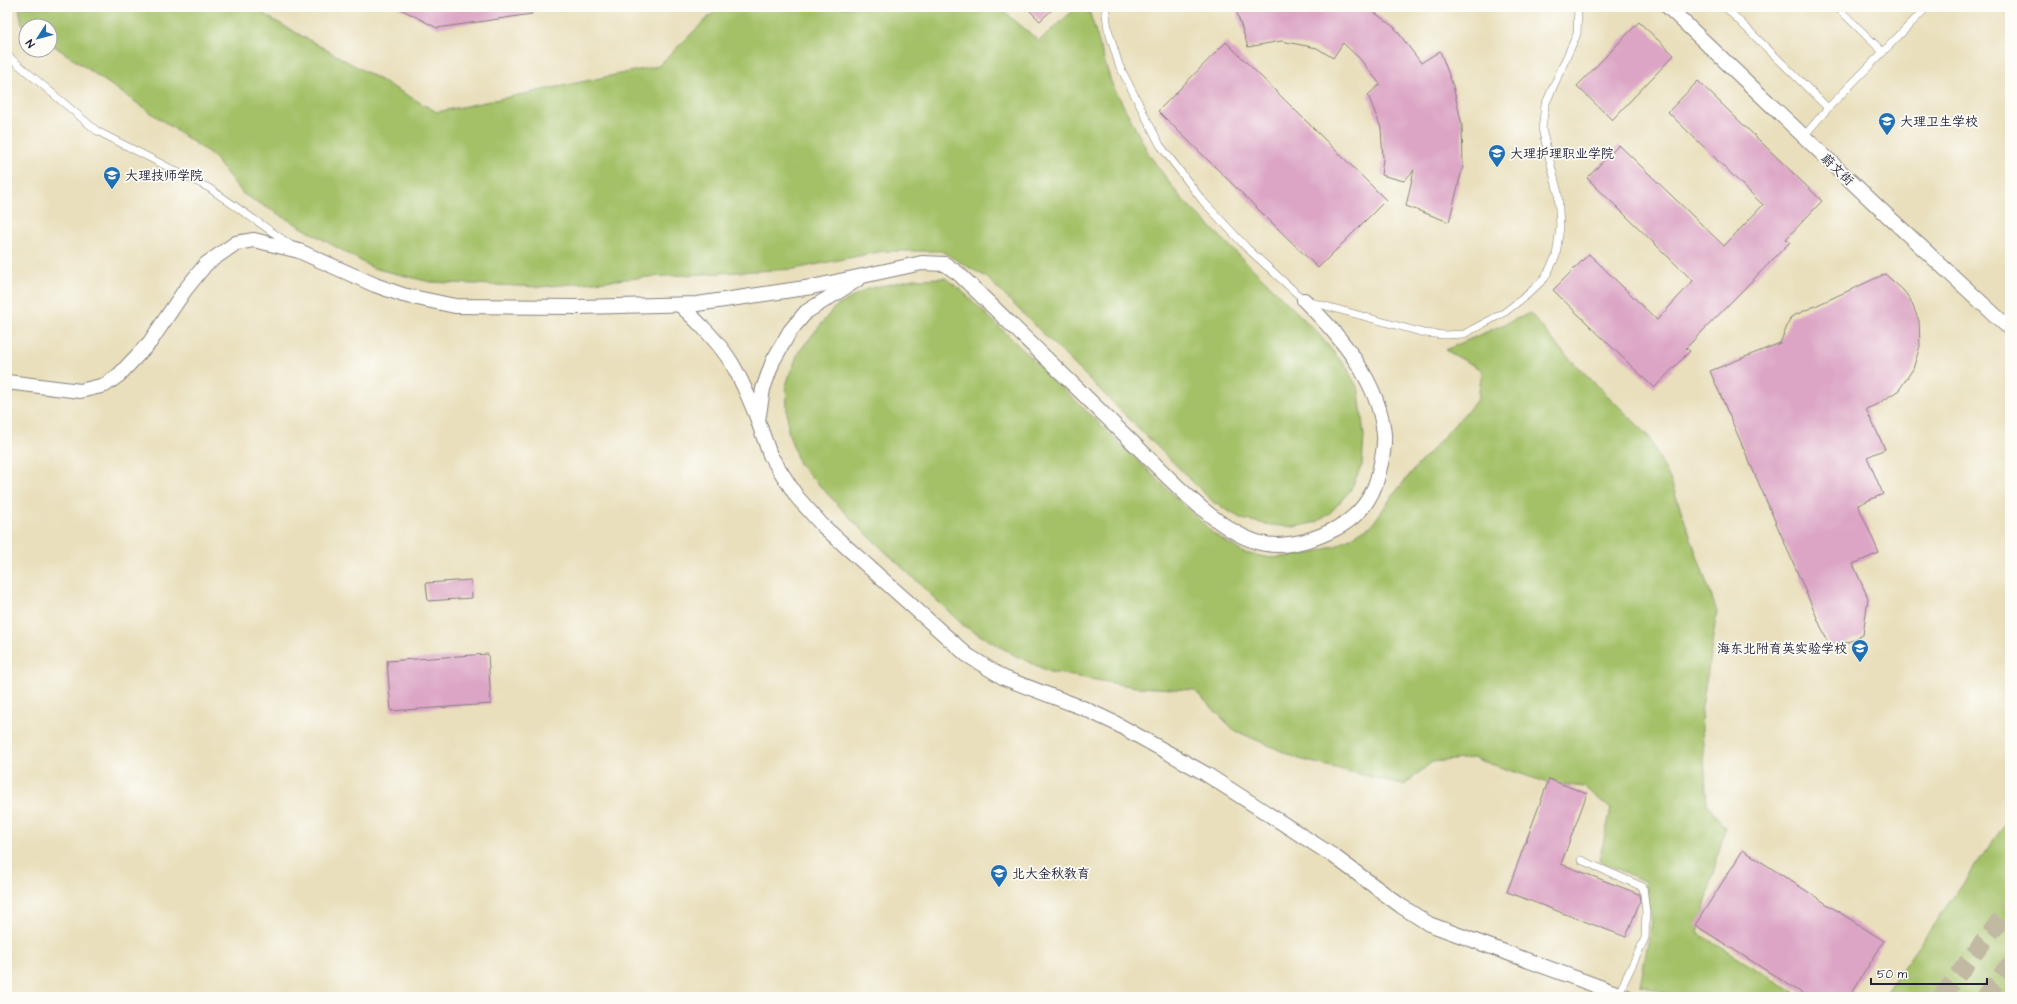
<svg xmlns="http://www.w3.org/2000/svg" width="2017" height="1004" font-family="'Architects Daughter','LXGW WenKai TC',sans-serif">
<style>
.green{fill:#a4c168;stroke:#637252}
.building{fill:#dca5c5}
.lines{fill:none;stroke-linecap:round;stroke-linejoin:round}
.tertiary-tunnel{stroke:#c1b9a2;stroke-width:18;stroke-dasharray:18 9;stroke-linecap:butt}
.service-casing{stroke:#86807c;stroke-width:8}
.minor-casing{stroke:#86807c;stroke-width:16}
.service{stroke:#fff;stroke-width:7}
.minor{stroke:#fff;stroke-width:14}
.labels{text-anchor:middle;stroke-width:3.5;stroke-linejoin:round;paint-order:stroke}
.poi-label{font-size:13px;fill:#22223b;stroke:#fdfcf7;text-anchor:start}
.street-label{font-size:13px;fill:#22223b;stroke:#fdfcf7}
</style>
<rect width="100%" height="100%" fill="#fdfcf7"/>
<filter id="ink" filterUnits="userSpaceOnUse"><feTurbulence type="fractalNoise" baseFrequency=".025" numOctaves="2"/><feDisplacementMap in="SourceGraphic" scale="8" xChannelSelector="R" yChannelSelector="G"/><feConvolveMatrix kernelMatrix="1 2 1 2 8 2 1 2 1" color-interpolation-filters="sRGB"/></filter>
<filter id="wash" filterUnits="userSpaceOnUse"><feTurbulence type="fractalNoise" baseFrequency=".012" numOctaves="4" result="noise"/><feDisplacementMap in="SourceGraphic" scale="16" xChannelSelector="R" yChannelSelector="G"/><feGaussianBlur stdDeviation="0.9" result="paint"/><feColorMatrix in="noise" values="0 0 0 0 0 0 0 0 0 0 0 0 0 0 0 0 0 1.4 0 .05"/><feComposite in="paint" operator="in"/></filter>
<g filter="url(#wash)">
<rect width="100%" height="100%" fill="#e9dfbc"/>
<g class="green">
<polygon points="19,7 266,7 263,14 437,112 658,66 719,7 999,7 1039,41 1077,7 1088,7 1111,82 1150,156 1181,198 1315,330 1347,368 1359,391 1364,436 1362,465 1350,491 1329,514 1317,522 1295,527 1270,525 1242,519 1213,502 986,277 941,251 883,251 794,269 649,277 539,287 430,282 373,268 243,194 212,155 50,43 50,26 26,26 22,24"/>
<polygon points="945,278 961,290 1214,534 1244,553 1271,558 1309,554 1338,545 1372,525 1393,495 1416,467 1478,399 1482,370 1445,350 1530,313 1564,353 1647,434 1670,479 1717,612 1701,713 1707,803 1725,828 1698,933 1801,997 1679,997 1640,985 1652,921 1644,881 1599,861 1611,809 1584,787 1548,783 1473,758 1432,762 1404,785 1299,759 1234,730 1194,690 1136,687 1050,672 1016,656 964,626 857,525 799,464 788,431 786,385 798,353 834,308 867,289 913,279"/>
<polygon points="2010,817 2010,997 1882,997"/>
</g>
<g id="blocks">
<g class="building">
<polygon points="397,7 531,7 532,14 437,28"/>
<polygon points="1026,7 1055,7 1040,21"/>
<polygon points="1235,7 1367,7 1394,27 1421,63 1440,51 1453,86 1462,125 1463,166 1449,222 1406,206 1414,170 1404,181 1381,175 1383,159 1381,128 1368,95 1380,84 1360,59 1343,43 1333,58 1317,48 1281,41 1248,47"/>
<polygon points="1639,22 1674,55 1612,120 1577,86"/>
<polygon points="1226,42 1386,200 1318,268 1158,111"/>
<polygon points="1698,81 1822,201 1786,239 1790,242 1686,348 1690,351 1654,388 1553,290 1589,254 1657,320 1693,281 1587,178 1619,145 1724,246 1763,205 1668,112"/>
<polygon points="1885,274 1903,290 1910,299 1919,321 1920,346 1913,369 1899,390 1878,404 1866,409 1885,449 1867,457 1883,494 1858,505 1879,553 1853,564 1868,598 1863,635 1831,650 1710,371 1780,343 1791,317"/>
<polygon points="471,580 472,598 428,601 426,583"/>
<polygon points="488,654 491,704 391,711 387,661"/>
<polygon points="1549,779 1587,794 1561,864 1639,894 1640,901 1626,937 1507,892"/>
<polygon points="1743,850 1884,941 1849,997 1808,997 1695,925"/>
</g>
</g>
</g>
<g filter="url(#ink)">
<use href="#blocks" fill-opacity="0" stroke="#86807c" stroke-width="1"/>
<g class="lines">
<g class="tertiary-tunnel">
<polyline points="1941,997 2010,907"/>
<polyline points="1984,997 2010,964"/>
</g>
<defs>
<g id="service">
<polyline points="1105,7 1108,29 1119,65 1160,145 1202,200 1247,248 1304,300 1424,333 1444,335 1464,334 1505,312 1527,295 1545,278 1556,256 1560,227 1558,193 1542,129 1545,105 1577,34 1578,7"/>
<polyline points="1725,7 1828,108"/>
<polyline points="1837,7 1883,52"/>
<polyline points="7,55 97,131 209,188 291,245"/>
<polyline points="1804,136 1828,108 1927,7"/>
<polyline points="1581,860 1643,887 1646,912 1645,938 1618,995"/>
</g>
<g id="minor">
<polyline points="1668,7 1877,206 2010,329"/>
<polyline points="857,280 806,312 790,331 773,361 763,389 758,421 770,455 797,497 823,526 967,655 1004,678 1083,708 1115,723 1206,774 1335,857 1401,906 1429,924 1627,997"/>
<path d="M680 305C698 322 717 340 731 362 742 380 750 400 758 420"/>
<path d="M7 382 80 391 105 385 119 375 150 342 185 290 206 264 236 243 254 240 299 251 375 285 403 295 455 306 579 307 697 304 812 287 922 263 945 264 959 274C1016 329 1072 383 1128 438 1162 470 1211 526 1254 541 1278 550 1309 542 1331 531 1357 519 1373 500 1379 472 1382 460 1385 446 1384 434 1379 381 1340 336 1304 300"/>
</g>
</defs>
<use href="#service" class="service-casing"/>
<use href="#minor" class="minor-casing"/>
<use href="#service" class="service"/>
<use href="#minor" class="minor"/>
</g>
</g>
<defs>
<symbol id="university-pin" viewBox="-11 -11 22 30"><path d="M0 17L-7.5 6A9.5 9.5 0 1 1 7.5 6Z" fill="#1f6fb2" stroke="#fdfcf7"/><path d="M0-5L7-2L0 1L-7-2ZM-4 1L0 2.5L4 1V4Q0 6-4 4Z" fill="#fff"/></symbol>
<symbol id="school-pin" viewBox="-11 -11 22 30"><path d="M0 17L-7.5 6A9.5 9.5 0 1 1 7.5 6Z" fill="#1f6fb2" stroke="#fdfcf7"/><path d="M0-5L7-2L0 1L-7-2ZM-4 1L0 2.5L4 1V4Q0 6-4 4Z" fill="#fff"/></symbol>
</defs>
<g fill-rule="evenodd">
<use href="#university-pin" x="1877" y="111" width="20" height="27"/>
<use href="#university-pin" x="1487" y="143" width="20" height="27"/>
<use href="#university-pin" x="102" y="165" width="20" height="27"/>
<use href="#university-pin" x="1850" y="638" width="20" height="27"/>
<use href="#school-pin" x="989" y="863" width="20" height="27"/>
</g>
<g class="labels">
<g class="poi-label">
<text x="1900" y="126">大理卫生学校</text>
<text x="1510" y="158">大理护理职业学院</text>
<text x="125" y="180">大理技师学院</text>
<text x="1847" y="653" text-anchor="end">海东北附育英实验学校</text>
<text x="1012" y="878">北大金秋教育</text>
</g>
<g class="street-label">
<text transform="translate(1838 169) rotate(44)" y="5">蔚文街</text>
</g>
</g>
<rect width="2017" height="1004" fill="none" stroke="#fdfcf7" stroke-width="24"/>
<g transform="translate(38 38) rotate(234)"><circle r="19" fill="#fdfcf7" stroke="#a5a5ac"/>
<path d="M0-3L7 15L0 10L-7 15Z" fill="#1f6fb2"/>
<text y="-6" font-size="11" font-weight="bold" text-anchor="middle" fill="#22223b">N</text>
</g>
<path d="M1871 978v6h116v-6" fill="none" stroke="#22223b" stroke-width="2"/>
<text x="1877" y="978" font-size="12" fill="#22223b" stroke="#fdfcf7" stroke-width="3" paint-order="stroke">50 m</text>
</svg>
